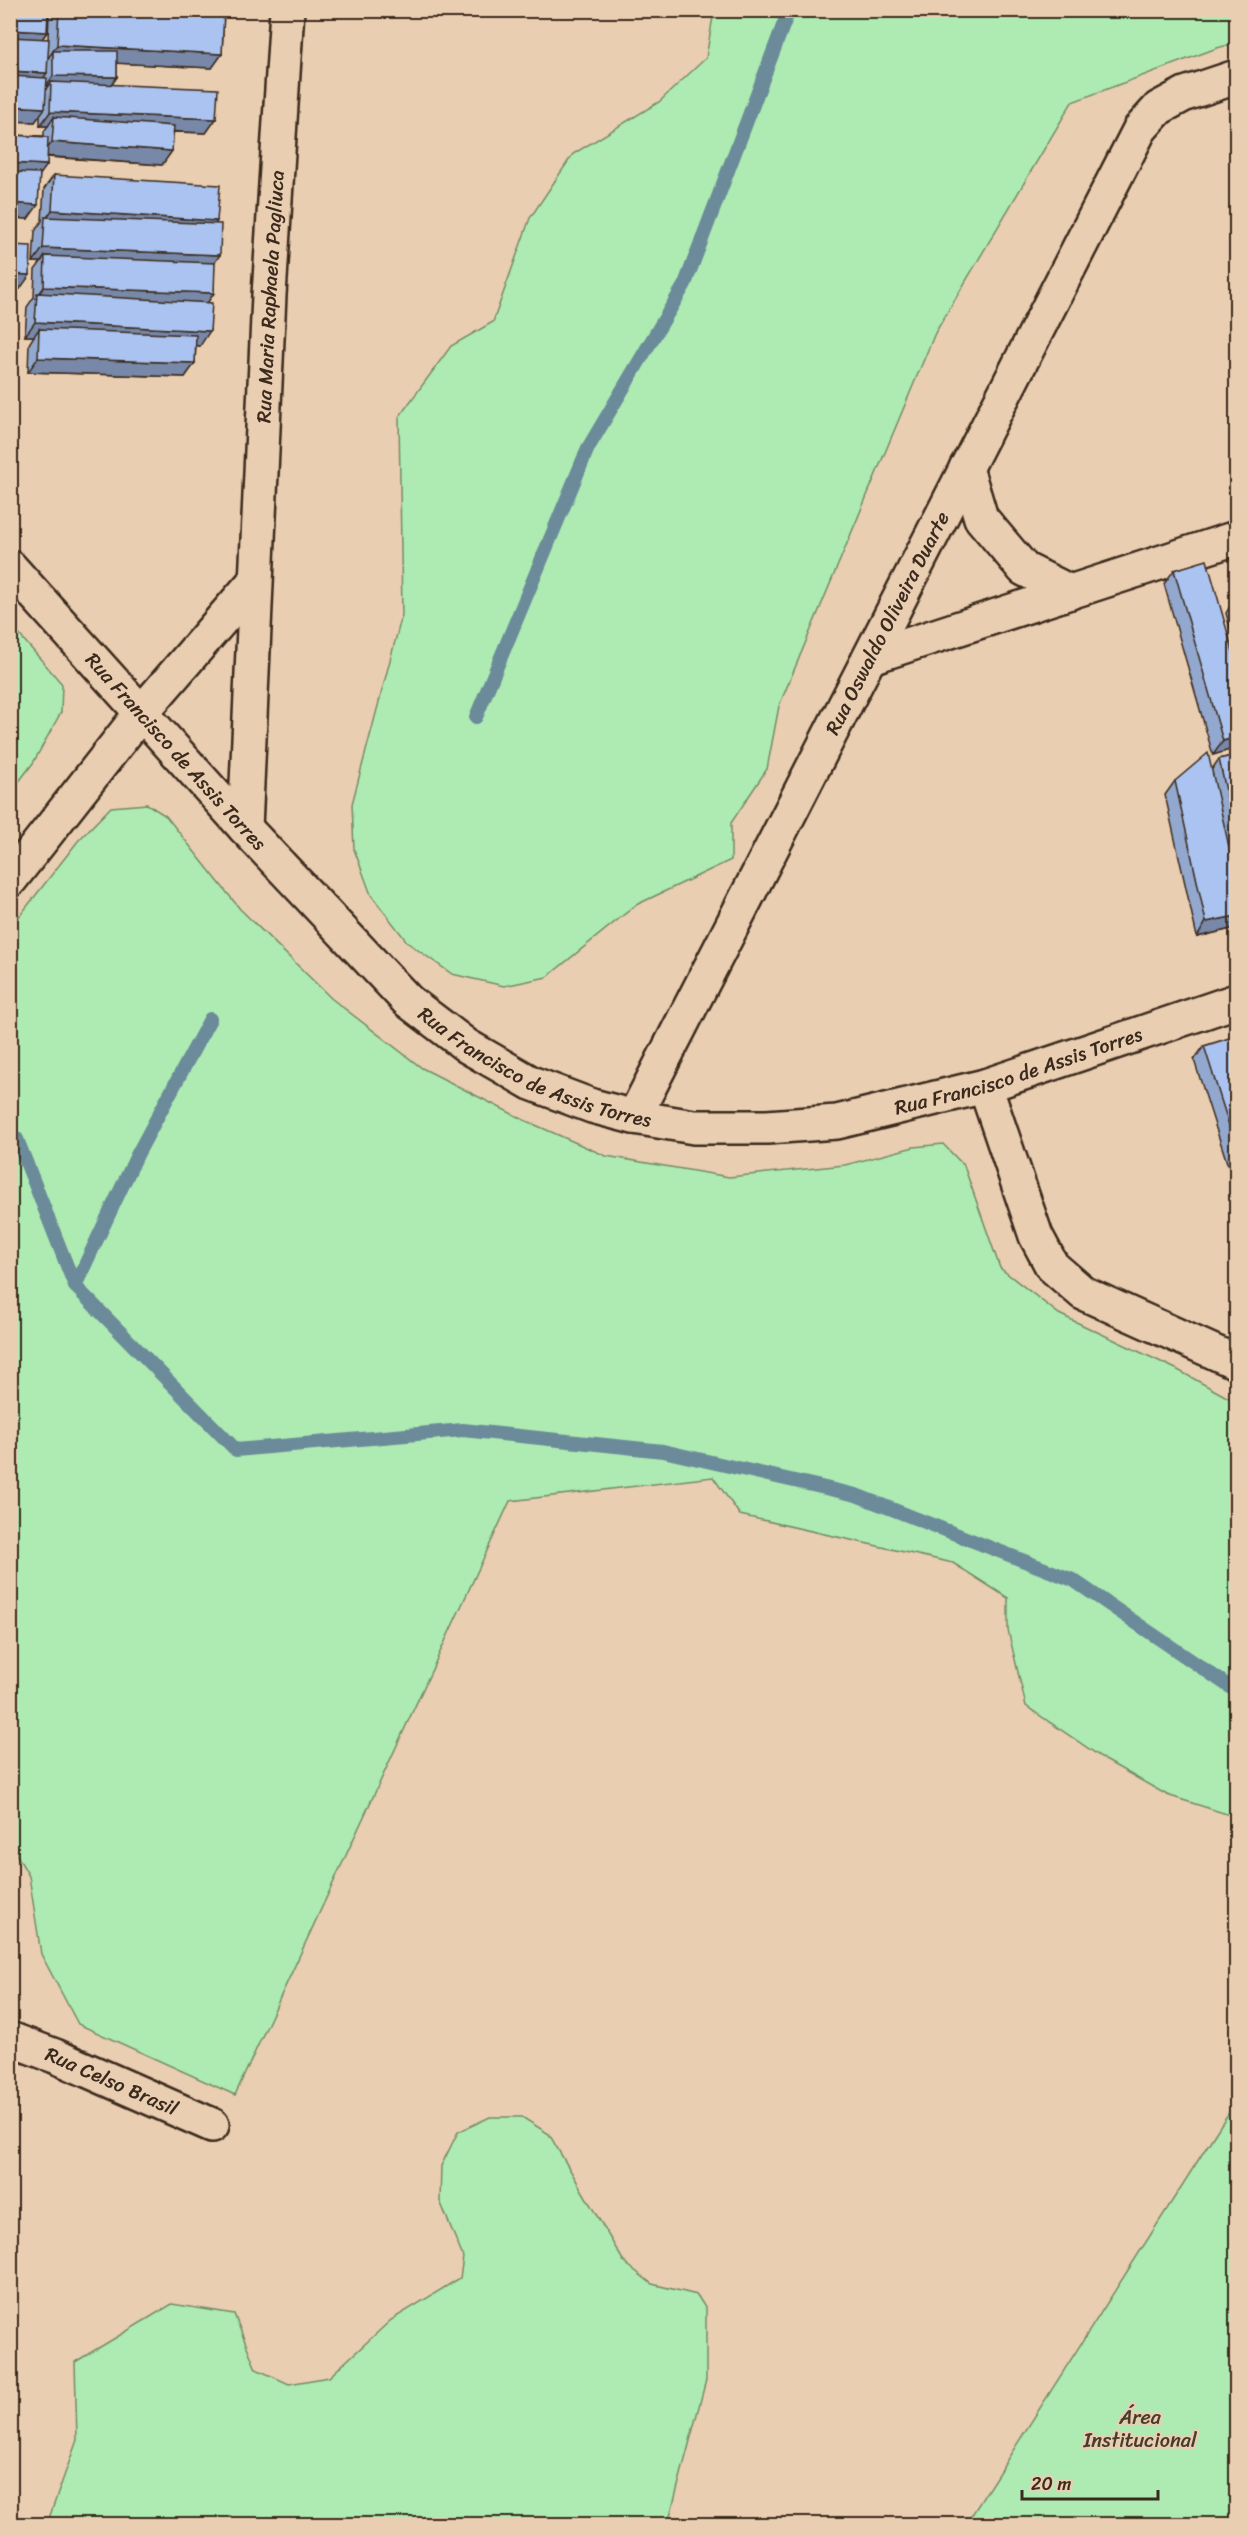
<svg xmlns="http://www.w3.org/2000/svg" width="1247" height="2535" font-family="Sriracha,sans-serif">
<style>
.green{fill:#adebb2;stroke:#748a68;stroke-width:1.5}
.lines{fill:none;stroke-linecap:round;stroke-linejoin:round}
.stream{stroke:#6c8b9a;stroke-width:14}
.street-casing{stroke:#3b2a1e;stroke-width:38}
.street{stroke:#eaceb1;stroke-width:33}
.wall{fill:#92a8ce;stroke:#3b2a1e;stroke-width:1.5}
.shaded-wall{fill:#7788a8;stroke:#3b2a1e;stroke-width:1.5}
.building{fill:#aac3f0;stroke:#3b2a1e;stroke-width:1.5}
.labels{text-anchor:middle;stroke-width:4.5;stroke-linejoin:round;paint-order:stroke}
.street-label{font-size:20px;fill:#3b2a1e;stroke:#eaceb1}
.park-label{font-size:20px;fill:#463d2d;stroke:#eaceb1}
</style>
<rect width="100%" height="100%" fill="#eaceb1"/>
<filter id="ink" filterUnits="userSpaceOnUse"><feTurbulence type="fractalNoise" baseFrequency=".0167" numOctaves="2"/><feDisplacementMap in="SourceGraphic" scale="12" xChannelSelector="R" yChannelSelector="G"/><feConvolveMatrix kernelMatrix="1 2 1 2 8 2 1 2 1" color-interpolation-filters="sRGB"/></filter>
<g filter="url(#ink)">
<g class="green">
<polygon points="714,11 1236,11 1236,43 1217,48 1072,102 935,333 779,706 767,769 731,823 731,860 636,905 547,977 504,986 452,974 408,943 371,895 354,849 352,804 402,615 399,417 451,346 493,322 530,218 573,154 659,102 706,58"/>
<polygon points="10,624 62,684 61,712 33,763 11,792"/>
<polygon points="147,804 166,816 240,909 332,999 422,1068 524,1120 606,1156 729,1177 845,1165 914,1147 943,1144 964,1166 1000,1268 1059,1314 1176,1369 1236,1402 1236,1817 1167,1795 1107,1761 1026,1706 1008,1630 1008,1598 953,1563 740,1515 713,1477 510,1501 235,2095 78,2024 41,1954 29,1876 11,1845 11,927 78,841 111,807"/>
<polygon points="1236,2102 1236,2524 966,2524 1220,2126"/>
<polygon points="490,2117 522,2117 549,2134 624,2262 652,2284 697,2295 706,2309 706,2380 668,2524 47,2524 77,2440 75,2362 172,2304 234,2314 256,2369 289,2384 329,2377 391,2320 460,2278 463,2257 440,2201 441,2166 458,2132"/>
</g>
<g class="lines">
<g class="stream">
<polyline points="476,717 588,448 685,284 789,10"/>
<polyline points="17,1139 75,1286 236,1450 463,1430 663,1451 856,1495 1073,1580 1236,1691"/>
<polyline points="75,1286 137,1155 210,1019"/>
</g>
<defs>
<g id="street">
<path id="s1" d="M10 567 245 828 408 1001 467 1046 531 1083 592 1106 634 1117 694 1127H767L837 1122 985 1086 1236 1001"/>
<polyline points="1070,592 1236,538"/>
<polyline points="871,657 1070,592 1024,569 981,518 966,468"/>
<path id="s2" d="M245 828 269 295 287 10"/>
<polyline points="10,880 142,712 255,581"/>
<polyline points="985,1086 1036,1236 1052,1266 1083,1293 1236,1362"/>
<path id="s3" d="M634 1117 1140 129 1159 108 1185 94 1236 77"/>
<path id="s4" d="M10 2039 55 2056 212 2125"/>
</g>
</defs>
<use href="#street" class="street-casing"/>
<use href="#street" class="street"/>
</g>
<g class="wall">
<polygon points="10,10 48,15 47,32 42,39 48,39 49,15 52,10 224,10 222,54 212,68 117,63 117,77 112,84 216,119 206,133 173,132 172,151 162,165 47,157 47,165 40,174 28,219 17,218 12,245 20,289 10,289 10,135 44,136 44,131 48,126 40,126 40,115 35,122 10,121"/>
<polygon points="54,175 217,221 215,224 214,293 207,303 200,346 196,345 195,363 185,377 28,372 29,344 34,336 25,336 27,307 34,297 35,270 41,262 33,262 35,231 42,221 44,189"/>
<polygon points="1174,570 1236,748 1213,755 1164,584"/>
<polygon points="1235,598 1236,598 1236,650 1226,613"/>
<polygon points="1236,755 1236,925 1235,928 1197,937 1165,795 1175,781 1212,769 1219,759"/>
<polygon points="1236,1036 1236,1170 1230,1172 1194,1060 1204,1046"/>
</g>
<g class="shaded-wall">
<polygon points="10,30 47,32 37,46 10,45"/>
<polygon points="57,45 222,54 212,68 53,60 53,51 47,60"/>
<polygon points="10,71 47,73 37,87 10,85"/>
<polygon points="53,76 117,77 107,91 51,82 45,90 43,90"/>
<polygon points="10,106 45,108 35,122 10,121"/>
<polygon points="50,112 216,119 206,133 54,126 54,117 48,126 40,126"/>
<polygon points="52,142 172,151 162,165 42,156"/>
<polygon points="10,163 47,165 37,179 10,177"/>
<polygon points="10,203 38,205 28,219 10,218"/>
<polygon points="52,210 217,221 207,235 45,220"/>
<polygon points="10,238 16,239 10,247"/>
<polygon points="43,248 220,255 210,269 45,256 41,262 33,262"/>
<polygon points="10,274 30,275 20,289 10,289"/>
<polygon points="44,287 214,293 204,308 36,298"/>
<polygon points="35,322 210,331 200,346 39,337 39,329 34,336 25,336"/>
<polygon points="38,358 195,363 185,377 28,372"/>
<polygon points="1236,737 1236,748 1213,755 1223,741"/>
<polygon points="1236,916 1236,925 1235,928 1197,937 1206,922"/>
<polygon points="1236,1163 1236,1170 1230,1172"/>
</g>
<g class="building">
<polygon points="10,10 48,12 47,32 10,30"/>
<polygon points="59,10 224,10 222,54 57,45"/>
<polygon points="10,37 49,39 47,73 10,71"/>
<polygon points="53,51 117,51 117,77 53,76"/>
<polygon points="10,76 47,78 45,108 10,106"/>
<polygon points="51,82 218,89 216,119 50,112"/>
<polygon points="54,117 174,126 172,151 52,142"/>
<polygon points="10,135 48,137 47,165 10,163"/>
<polygon points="10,172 40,173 38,205 10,203"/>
<polygon points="54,175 220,185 217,221 52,210"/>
<polygon points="10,208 18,209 16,239 10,238"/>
<polygon points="45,217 221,224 220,255 43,248"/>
<polygon points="10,245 31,246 30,275 10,274"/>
<polygon points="45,256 215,263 214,293 44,287"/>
<polygon points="37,293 212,303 210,331 35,322"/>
<polygon points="39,329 196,335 195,363 38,358"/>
<polygon points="1207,560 1236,662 1236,737 1223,741 1174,570"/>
<polygon points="1208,753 1236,878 1236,916 1206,922 1175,781"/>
<polygon points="1236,755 1236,836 1219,759"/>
<polygon points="1236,1036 1236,1147 1204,1046"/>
</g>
</g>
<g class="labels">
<g class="street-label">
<text dy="7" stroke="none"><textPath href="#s2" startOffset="532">Rua Maria Raphaela Pagliuca</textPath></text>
<text dy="7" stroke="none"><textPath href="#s3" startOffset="555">Rua Oswaldo Oliveira Duarte</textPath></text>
<text dy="7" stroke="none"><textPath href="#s1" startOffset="248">Rua Francisco de Assis Torres</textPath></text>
<text dy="7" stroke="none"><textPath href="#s1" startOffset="734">Rua Francisco de Assis Torres</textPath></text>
<text dy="7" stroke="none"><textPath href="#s1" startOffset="1238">Rua Francisco de Assis Torres</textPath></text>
<text dy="7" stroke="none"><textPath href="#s4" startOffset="110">Rua Celso Brasil</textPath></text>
</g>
<g class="park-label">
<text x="1140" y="2424">Área<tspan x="1140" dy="23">Institucional</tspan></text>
</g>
</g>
<rect width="1247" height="2535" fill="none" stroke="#eaceb1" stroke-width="36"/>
<rect x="18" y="18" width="1211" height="2499" fill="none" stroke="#3b2a1e" stroke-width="2" filter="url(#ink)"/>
<path d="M1022 2490v9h136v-9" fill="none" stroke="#3b2a1e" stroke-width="3"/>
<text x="1031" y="2490" font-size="18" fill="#3b2a1e" stroke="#eaceb1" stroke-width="4.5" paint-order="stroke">20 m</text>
</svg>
